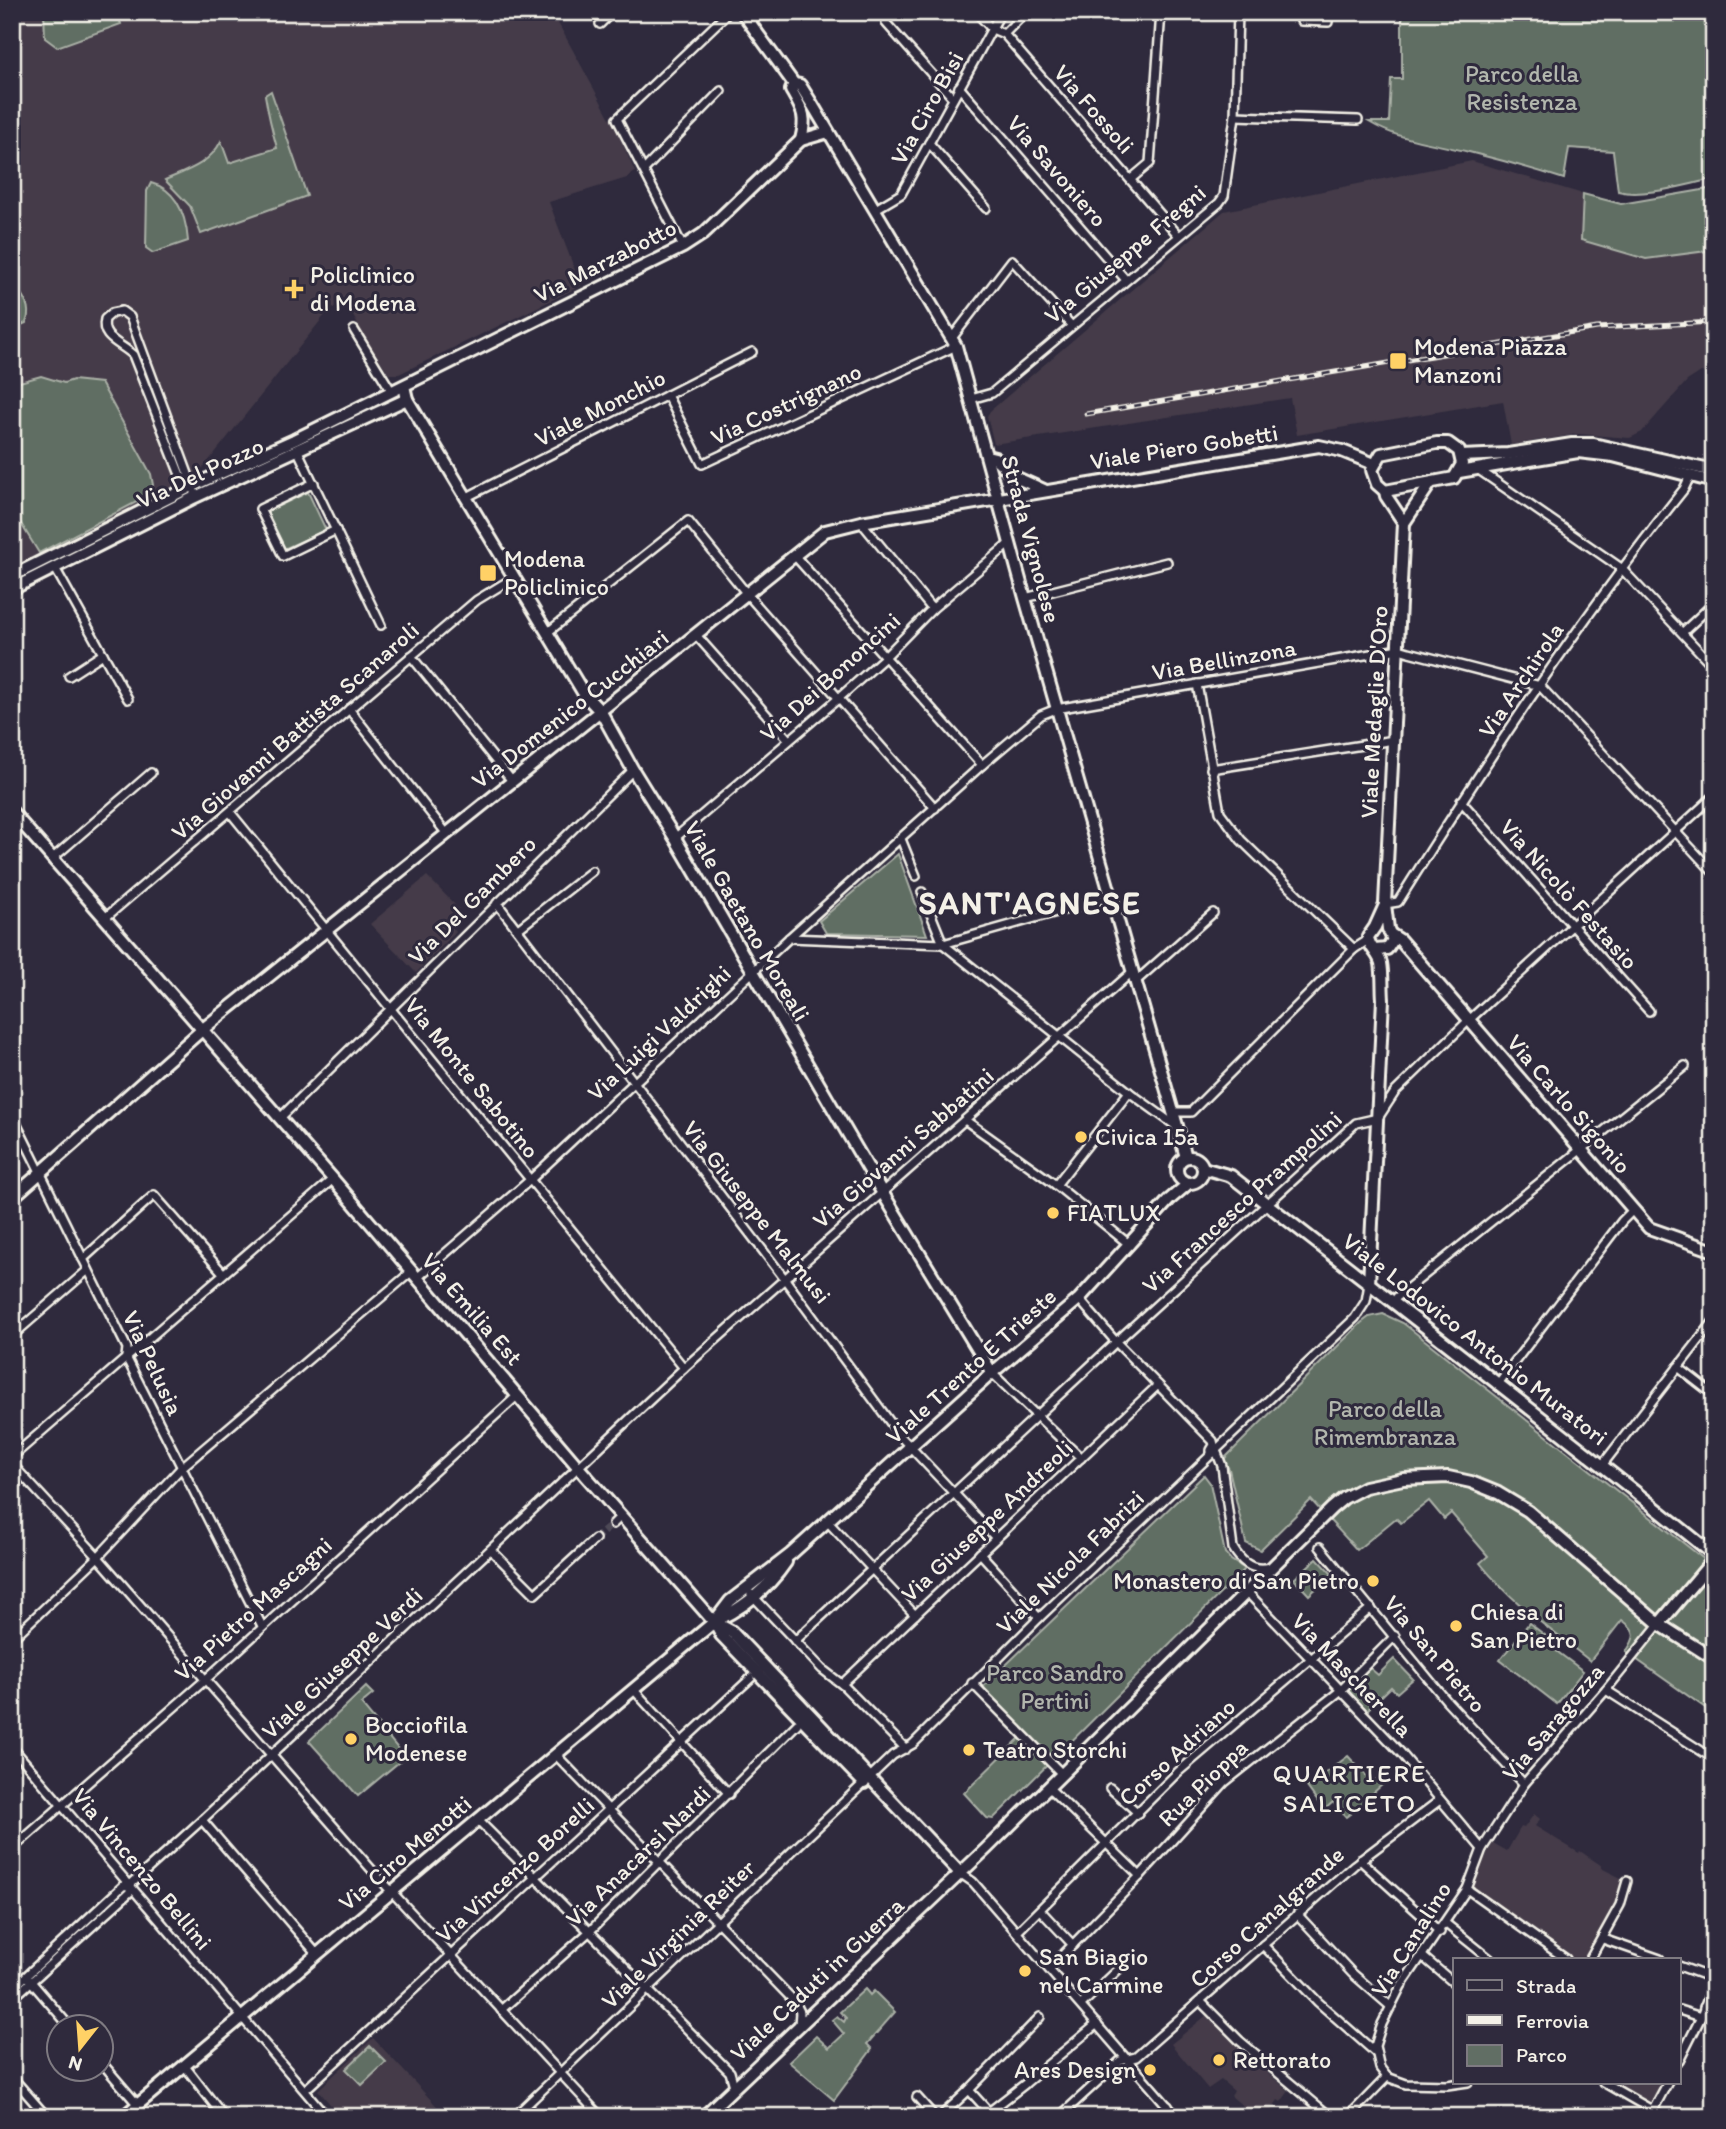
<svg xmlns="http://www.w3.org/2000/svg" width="1726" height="2129" font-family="Itim,sans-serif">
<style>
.built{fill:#443b48}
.green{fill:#616e64;stroke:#aab0a6;stroke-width:2}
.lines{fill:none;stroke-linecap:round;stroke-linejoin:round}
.street-tunnel{stroke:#4d4857;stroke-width:7;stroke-dasharray:7 3.5;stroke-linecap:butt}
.street-casing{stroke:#f4f1e8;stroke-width:12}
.secondary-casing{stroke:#f4f1e8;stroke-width:16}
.street{stroke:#2f2a3d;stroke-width:7}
.secondary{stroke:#2f2a3d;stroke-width:10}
.rail-casing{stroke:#f4f1e8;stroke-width:5}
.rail{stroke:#2f2a3d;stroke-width:2.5;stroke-dasharray:8;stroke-linecap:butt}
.poi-dot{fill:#ffd166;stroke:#2f2a3d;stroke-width:2.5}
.labels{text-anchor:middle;stroke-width:6;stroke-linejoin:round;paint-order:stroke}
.park-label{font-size:24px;fill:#b2b6ad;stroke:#2f2a3d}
.street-label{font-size:24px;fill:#f4f1e8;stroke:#2f2a3d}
.poi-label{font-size:24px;fill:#f4f1e8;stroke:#2f2a3d;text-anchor:start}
.neighbourhood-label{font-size:26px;letter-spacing:2px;fill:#f4f1e8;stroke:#2f2a3d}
.district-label{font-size:32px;font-weight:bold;letter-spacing:2px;fill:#f4f1e8;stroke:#2f2a3d}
</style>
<rect width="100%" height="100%" fill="#2f2a3d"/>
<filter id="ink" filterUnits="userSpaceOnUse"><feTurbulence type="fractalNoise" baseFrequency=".0143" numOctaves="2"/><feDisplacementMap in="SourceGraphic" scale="14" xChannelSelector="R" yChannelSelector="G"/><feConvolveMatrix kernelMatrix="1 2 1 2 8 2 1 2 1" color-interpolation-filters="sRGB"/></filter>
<g filter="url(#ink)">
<g class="built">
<polygon points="12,12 552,12 618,133 635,172 627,178 549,202 581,286 399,374 389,374 364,337 346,302 329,310 199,473 12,568"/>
<polygon points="1472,161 1583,194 1582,241 1646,259 1714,250 1714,375 1701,372 1687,381 1642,432 1630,438 1578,434 1511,445 1503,401 1297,435 1290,398 994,444 987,416 990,411 1224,211"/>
<polygon points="427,876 459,909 448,922 456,932 416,973 370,924"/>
<polygon points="1534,1814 1540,1819 1535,1826 1579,1853 1580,1851 1602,1866 1601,1868 1623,1879 1616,1907 1587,1959 1572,1959 1543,1936 1472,1889 1477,1872 1493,1843 1507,1851 1521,1827 1524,1828"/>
<polygon points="1207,2015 1245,2054 1289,2091 1281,2102 1278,2100 1269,2113 1265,2111 1255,2117 1247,2117 1249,2114 1243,2109 1244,2107 1231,2096 1234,2091 1221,2080 1208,2089 1171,2044"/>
<polygon points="373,2038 447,2117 341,2117 318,2090"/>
<polygon points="1613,2082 1664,2082 1652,2105"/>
</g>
<g class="green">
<polygon points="44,12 100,12 102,16 117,12 121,24 57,47 45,38"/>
<path d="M1402 12H1714V179C1687 184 1644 198 1618 191L1613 151 1569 148 1564 179C1533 169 1501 160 1469 152 1435 143 1400 141 1369 122H1389L1391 79H1402Z"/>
<path d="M271 91 307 196 201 234 190 206 165 180C186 171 210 164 221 141L229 163 277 148C272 130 268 113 265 95Z"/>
<path d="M151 183C178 190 186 217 188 241L153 253 146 248 147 191Z"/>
<polygon points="1714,188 1714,250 1646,259 1581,240 1583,194 1621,204"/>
<path d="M12 282C22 294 33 307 26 323L12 329Z"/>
<polygon points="12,373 16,383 41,376 64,383 73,380 101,383 151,474 153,485 148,496 39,553 12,509"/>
<polygon points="308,492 326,530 284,549 266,512"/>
<polygon points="898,854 927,935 826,933 819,921"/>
<path d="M1383 1314 1403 1323 1714 1567V1714L1626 1652C1636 1637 1638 1631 1622 1620L1590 1661C1552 1631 1511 1602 1480 1563L1488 1556 1451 1513 1444 1519 1429 1501 1401 1523 1396 1518 1357 1550 1311 1500 1260 1550 1246 1543 1229 1469 1223 1460 1361 1323 1369 1317Z"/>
<polygon points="1204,1475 1210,1483 1225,1553 1231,1560 1245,1569 993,1819 987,1818 964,1793 1023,1735 985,1692 984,1686"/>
<polygon points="1317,1558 1332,1574 1309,1595 1294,1579"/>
<polygon points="1529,1623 1554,1642 1551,1647 1583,1671 1557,1704 1500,1660"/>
<polygon points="1394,1659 1413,1679 1397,1693 1391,1687 1365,1712 1346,1692 1370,1668 1378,1675"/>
<polygon points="366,1687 373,1694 361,1704 405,1757 358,1796 309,1741"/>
<polygon points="1348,1756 1372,1782 1377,1779 1382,1785 1373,1793 1374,1796 1346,1817 1333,1802 1324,1810 1307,1787"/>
<polygon points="865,1989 870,1995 874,1991 895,2012 867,2044 872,2049 834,2100 789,2062 816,2036 829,2048 844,2034 832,2020 837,2016 844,2022 846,2018 840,2012"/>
<polygon points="370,2046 386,2062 362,2085 346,2069"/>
</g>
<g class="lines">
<polyline class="street-tunnel" points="595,1539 613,1524"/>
<defs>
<g id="street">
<polyline points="976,12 992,29 1004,34 1179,236"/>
<polyline points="1301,12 1301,21 1328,22 1328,12"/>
<polyline points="886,23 953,98"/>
<polyline points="600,24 612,12"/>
<polyline points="1004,34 1026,12"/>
<polyline points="959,87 1126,280"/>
<polyline points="1235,116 1358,120"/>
<polyline points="929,143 986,208"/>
<polyline points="644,170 721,91"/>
<polyline points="1131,179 1150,163 1161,12"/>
<polyline points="874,210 901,194 1001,12"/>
<polyline points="683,247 617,119 729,12"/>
<polyline points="354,330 392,392"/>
<polyline points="952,338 1012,260 1071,325"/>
<polyline points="667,395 702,464 956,346"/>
<polyline points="971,399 992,393 1219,203 1224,196 1235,116 1238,12"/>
<polyline points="297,449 381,625"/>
<polyline points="1479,470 1621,568 1714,667"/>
<polyline points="314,483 260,509 283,556 336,530"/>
<path d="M186 490 133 355C121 343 100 339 105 319L112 313 122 311 130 317 194 490"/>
<polyline points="465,498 752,352"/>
<polyline points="861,522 932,609"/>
<polyline points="794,555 982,765"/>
<polyline points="55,568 103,654 69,676"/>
<polyline points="1025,598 1167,562"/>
<polyline points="548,632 688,521 747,594 935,808"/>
<polyline points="1683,632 1714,603"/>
<polyline points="696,635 789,740"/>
<polyline points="103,654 128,699"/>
<polyline points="411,656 512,781"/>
<polyline points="1197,684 1220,812 1241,840 1354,949"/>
<polyline points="349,709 447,834"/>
<polyline points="1211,769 1394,740"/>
<polyline points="1461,801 1649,1011"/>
<polyline points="230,812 684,1368"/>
<polyline points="675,838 839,698 885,657 932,609 1010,543"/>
<polyline points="901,839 916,876"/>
<polyline points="53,858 151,773"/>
<polyline points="497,903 784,1278 901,1437 996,1538"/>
<path d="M1385 904 1398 902C1487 760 1579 620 1684 489L1690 476"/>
<polyline points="105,918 477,600 513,578"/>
<polyline points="518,929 592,871"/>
<polyline points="789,938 943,944 922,892"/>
<polyline points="943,944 1129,1092 1176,1126"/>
<polyline points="943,944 1110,897"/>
<polyline points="1135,982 1213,913"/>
<polyline points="1172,1112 1191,1112 1354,949 1368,940"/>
<polyline points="12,1115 127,1348 126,1357 262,1626"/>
<polyline points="280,1118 633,770"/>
<polyline points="965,1120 1056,1185 1130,1245"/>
<polyline points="1056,1185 1129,1092"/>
<polyline points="83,1259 154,1195 223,1273"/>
<polyline points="417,1278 530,1180 789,938 982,765 1041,715 1056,709 1399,649 1409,652 1540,686 1714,873"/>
<polyline points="1397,1297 1685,1066"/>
<polyline points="1079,1299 1116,1342 1213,1441 1214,1445 1211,1450"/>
<polyline points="12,1336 88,1270"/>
<polyline points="1678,1367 1714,1395"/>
<polyline points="992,1373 1081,1458"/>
<polyline points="1497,1385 1622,1221 1633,1210"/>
<path d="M1211 1453H1217L1222 1466 1233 1548C1241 1562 1253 1572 1270 1567"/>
<polyline points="12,1457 333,1179"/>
<polyline points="12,1464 98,1557 379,1878 601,2117"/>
<polyline points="1603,1464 1714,1321"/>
<polyline points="827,1521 915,1615"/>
<polyline points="613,1524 621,1516"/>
<polyline points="1320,1547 1446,1700 1524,1784"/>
<polyline points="491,1550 535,1594 595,1539"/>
<polyline points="980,1553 1039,1618"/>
<polyline points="1248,1593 1401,1753 1482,1849"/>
<polyline points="751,1594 822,1669 844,1686 906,1749"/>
<polyline points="12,1639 98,1557 181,1468 411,1272"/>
<polyline points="795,1641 1116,1342 1356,1123 1378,1118 1395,1092 1468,1021 1714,796"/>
<polyline points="972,1683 1062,1774"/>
<polyline points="842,1684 1158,1385"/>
<polyline points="633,1689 729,1794"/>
<polyline points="1606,1690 1714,1759"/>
<polyline points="12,1747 327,2117"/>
<polyline points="555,1754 795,2002 800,2012 799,2025"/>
<polyline points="1048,1787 1140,1876"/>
<polyline points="1110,1788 1138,1813"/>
<polyline points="202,1820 317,1954"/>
<polyline points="478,1820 730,2072 734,2086"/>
<polyline points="12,1849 204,1681 518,1395"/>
<polyline points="1360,1860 1440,1932"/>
<polyline points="960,1873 973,1882 1177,2117"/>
<polyline points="1467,1889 1566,1959"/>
<polyline points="1041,1911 1073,1945"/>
<polyline points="1297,1914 1352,1973 1390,2006"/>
<polyline points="1445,1923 1490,1959"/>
<polyline points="1017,1932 1178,1772 1371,1608"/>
<polyline points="1603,1939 1660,1959"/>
<polyline points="1263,1945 1318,2002 1376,2053"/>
<polyline points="1422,1956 1455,1984"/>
<polyline points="1590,1959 1620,1905 1627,1881"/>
<polyline points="1679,1966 1714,1979"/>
<polyline points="1049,1969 1140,1876 1225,1782 1340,1691 1395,1636"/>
<polyline points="28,1978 71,2028"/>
<polyline points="12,1989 123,1886 130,1885 202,1820 684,1368 1132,972"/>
<polyline points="12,1999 130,1892 130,1885"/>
<polyline points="1201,2002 1240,2041 1331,2117"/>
<polyline points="1081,2005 1122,1966"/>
<polyline points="1704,2007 1714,2013"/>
<polyline points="501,2010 589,1932 797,1724"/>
<polyline points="1679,2010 1701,2017"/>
<polyline points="1679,2061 1701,2017 1714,1982"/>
<polyline points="102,2063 138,2105"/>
<polyline points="184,2065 224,2117"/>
<polyline points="12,2077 47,2117"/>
<polyline points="1027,2082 1097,2024"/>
<polyline points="1468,2082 1447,2085 1406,2084 1387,2077 1380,2068 1375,2046 1382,2024 1401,1986 1467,1889 1482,1849 1524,1784 1606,1690 1659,1624"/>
<polyline points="1603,2082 1664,2117"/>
<polyline points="305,2090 751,1678"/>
<polyline points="969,2090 1040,2017"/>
<polyline points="917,2097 935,2117"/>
<polyline points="1653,2110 1668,2082"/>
<polyline points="989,2112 1025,2084"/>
<polyline points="514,2117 893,1755 913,1744 1039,1618 1355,1318 1366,1301 1369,1284"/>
<polyline points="940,2117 969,2090 989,2112 983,2117"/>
<polyline points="1059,2117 1120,2061 1136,2057 1354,1865 1440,1800"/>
<polyline points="1157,2117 1168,2106"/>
<polyline points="1348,2117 1387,2077"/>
</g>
<g id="secondary">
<polyline points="742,12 794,84 800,85 812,104 956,346 1025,598 1186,1157"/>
<path d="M794 84 791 90C803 111 807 116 801 140"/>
<polyline points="404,386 407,399 584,694 601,712 633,770 675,838 882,1192 992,1373"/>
<polygon points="1437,443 1448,443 1459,451 1462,464 1454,478 1385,491 1377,484 1372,470 1381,454"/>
<polyline points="987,456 995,458 1015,477 1044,490"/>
<polyline points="1461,456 1508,454 1572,444 1593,444 1714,471"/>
<polyline points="1459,472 1578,452 1613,456 1714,482"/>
<polyline points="1385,491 1386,496 1404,523"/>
<polyline points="12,576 192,486 294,440 683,247 703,234 801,140 828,132"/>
<polyline points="12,589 191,499 407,399"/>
<polyline points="12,812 333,1179 579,1468 714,1622 721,1635 864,1783"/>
<polyline points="1392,935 1400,940 1649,1228 1714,1251"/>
<polyline points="1375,950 1387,949 1393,940 1388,929 1385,904 1404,523 1430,484"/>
<circle cx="1190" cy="1170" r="13"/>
<path d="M1203 1168 1231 1176C1392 1302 1555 1426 1714 1555"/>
<polyline points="12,1198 203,1029 825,531 861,522 1319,446 1342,451 1374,464"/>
<path d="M1369 1284 1383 999C1382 987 1383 974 1381 963 1378 952 1369 948 1368 937L1375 927 1384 907"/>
<path d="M716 1621C745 1607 768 1589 786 1562"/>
<polyline points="716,1623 731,1631 960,1873"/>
<polyline points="1659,1624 1714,1559"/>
<polyline points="123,2117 714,1622 730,1601 791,1554 992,1373 1079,1299 1169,1200 1189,1183"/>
<polyline points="703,2117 986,1849 1332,1508 1344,1498 1365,1487 1403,1479 1448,1477 1471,1482 1498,1493 1528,1511 1659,1624 1714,1659"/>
</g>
</defs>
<use href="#street" class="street-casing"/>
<use href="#secondary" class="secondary-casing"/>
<use href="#street" class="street"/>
<use href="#secondary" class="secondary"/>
<defs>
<polyline id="rail" points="1086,414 1597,328 1714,322"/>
</defs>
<use href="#rail" class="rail-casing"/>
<use href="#rail" class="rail"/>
</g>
</g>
<g class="poi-dot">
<path d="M290.5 278.5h7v7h7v7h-7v7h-7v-7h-7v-7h7z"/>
<rect x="1389" y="352" width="18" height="18" rx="3.5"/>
<rect x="479" y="564" width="18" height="18" rx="3.5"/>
<circle cx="1081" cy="1137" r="7"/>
<circle cx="1053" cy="1213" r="7"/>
<circle cx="1373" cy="1581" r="7"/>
<circle cx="1456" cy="1626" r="7"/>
<circle cx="351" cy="1739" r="7"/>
<circle cx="969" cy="1750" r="7"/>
<circle cx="1025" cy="1971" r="7"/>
<circle cx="1219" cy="2060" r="7"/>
<circle cx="1150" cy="2070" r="7"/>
</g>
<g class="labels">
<g class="park-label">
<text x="1522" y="82">Parco della<tspan x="1522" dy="28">Resistenza</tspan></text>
<text x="1385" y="1417">Parco della<tspan x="1385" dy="28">Rimembranza</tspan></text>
<text x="1055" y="1681">Parco Sandro<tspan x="1055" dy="28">Pertini</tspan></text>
</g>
<g class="street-label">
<text transform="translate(927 108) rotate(-61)" y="8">Via Ciro Bisi</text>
<text transform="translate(1094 109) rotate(49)" y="8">Via Fossoli</text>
<text transform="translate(1057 171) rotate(49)" y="8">Via Savoniero</text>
<text transform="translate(1125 254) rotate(-40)" y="8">Via Giuseppe Fregni</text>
<text transform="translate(605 261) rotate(-27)" y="8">Via Marzabotto</text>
<text transform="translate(786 404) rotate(-25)" y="8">Via Costrignano</text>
<text transform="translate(600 408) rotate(-27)" y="8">Viale Monchio</text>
<text transform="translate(1184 447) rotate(-9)" y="8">Viale Piero Gobetti</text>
<text transform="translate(200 473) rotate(-25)" y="8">Via Del Pozzo</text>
<text transform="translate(1031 539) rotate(75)" y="8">Strada Vignolese</text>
<text transform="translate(1224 660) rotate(-10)" y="8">Via Bellinzona</text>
<text transform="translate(830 677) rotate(-42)" y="8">Via Dei Bononcini</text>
<text transform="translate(1521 680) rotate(-56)" y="8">Via Archirola</text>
<text transform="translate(570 709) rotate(-38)" y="8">Via Domenico Cucchiari</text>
<text transform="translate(1374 712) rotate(-87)" y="8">Viale Medaglie D'Oro</text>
<text transform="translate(295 731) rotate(-41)" y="8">Via Giovanni Battista Scanaroli</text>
<text transform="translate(1569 894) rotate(48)" y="8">Via Nicolò Festasio</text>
<text transform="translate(472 900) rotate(-45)" y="8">Via Del Gambero</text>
<text transform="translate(747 921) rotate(60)" y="8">Viale Gaetano Moreali</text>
<text transform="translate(659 1033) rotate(-43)" y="8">Via Luigi Valdrighi</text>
<text transform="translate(472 1078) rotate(51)" y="8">Via Monte Sabotino</text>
<text transform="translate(1569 1104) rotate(49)" y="8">Via Carlo Sigonio</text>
<text transform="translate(903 1148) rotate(-41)" y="8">Via Giovanni Sabbatini</text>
<text transform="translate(1242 1202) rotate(-42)" y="8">Via Francesco Prampolini</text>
<text transform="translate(757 1212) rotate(52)" y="8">Via Giuseppe Malmusi</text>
<text transform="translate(472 1309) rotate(49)" y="8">Via Emilia Est</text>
<text transform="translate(1475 1339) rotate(38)" y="8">Viale Lodovico Antonio Muratori</text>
<text transform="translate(153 1363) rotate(65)" y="8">Via Pelusia</text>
<text transform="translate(971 1366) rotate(-42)" y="8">Viale Trento E Trieste</text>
<text transform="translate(987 1521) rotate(-43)" y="8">Via Giuseppe Andreoli</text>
<text transform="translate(1070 1562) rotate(-44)" y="8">Viale Nicola Fabrizi</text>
<text transform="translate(253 1609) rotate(-42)" y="8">Via Pietro Mascagni</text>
<text transform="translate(1435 1654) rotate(50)" y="8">Via San Pietro</text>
<text transform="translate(342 1663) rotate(-43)" y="8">Viale Giuseppe Verdi</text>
<text transform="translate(1352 1675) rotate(46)" y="8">Via Mascherella</text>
<text transform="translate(1553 1722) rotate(-50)" y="8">Via Saragozza</text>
<text transform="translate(1177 1752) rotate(-42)" y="8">Corso Adriano</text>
<text transform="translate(1203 1783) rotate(-44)" y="8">Rua Pioppa</text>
<text transform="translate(405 1853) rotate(-40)" y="8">Via Ciro Menotti</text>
<text transform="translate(638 1856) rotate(-44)" y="8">Via Anacarsi Nardi</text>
<text transform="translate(142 1869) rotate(50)" y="8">Via Vincenzo Bellini</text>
<text transform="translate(515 1870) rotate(-42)" y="8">Via Vincenzo Borelli</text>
<text transform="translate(1267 1917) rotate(-42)" y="8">Corso Canalgrande</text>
<text transform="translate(678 1934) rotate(-44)" y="8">Viale Virginia Reiter</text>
<text transform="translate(1411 1939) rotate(-58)" y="8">Via Canalino</text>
<text transform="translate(817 1979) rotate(-43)" y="8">Viale Caduti in Guerra</text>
</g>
<g class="poi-label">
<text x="310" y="283">Policlinico<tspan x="310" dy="28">di Modena</tspan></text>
<text x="1414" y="355">Modena Piazza<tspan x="1414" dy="28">Manzoni</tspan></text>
<text x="504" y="567">Modena<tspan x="504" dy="28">Policlinico</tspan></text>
<text x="1095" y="1145">Civica 15a</text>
<text x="1067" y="1221">FIATLUX</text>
<text x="1359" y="1589" text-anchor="end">Monastero di San Pietro</text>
<text x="1470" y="1620">Chiesa di<tspan x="1470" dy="28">San Pietro</tspan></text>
<text x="365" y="1733">Bocciofila<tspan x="365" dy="28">Modenese</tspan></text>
<text x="983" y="1758">Teatro Storchi</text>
<text x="1039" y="1965">San Biagio<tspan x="1039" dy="28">nel Carmine</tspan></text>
<text x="1233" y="2068">Rettorato</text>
<text x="1136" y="2078" text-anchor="end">Ares Design</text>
</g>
<g class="neighbourhood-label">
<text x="1350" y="1782">QUARTIERE<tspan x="1350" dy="30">SALICETO</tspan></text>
</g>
<g class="district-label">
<text x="1030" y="914">SANT'AGNESE</text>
</g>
</g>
<rect width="1726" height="2129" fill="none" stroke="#2f2a3d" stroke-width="42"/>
<rect x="21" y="21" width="1684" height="2087" fill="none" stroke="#f4f1e8" stroke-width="2.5" filter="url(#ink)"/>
<rect x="1453" y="1958" width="228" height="126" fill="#2f2a3d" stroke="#7e7a81" stroke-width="2"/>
<rect x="1467" y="1980" width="35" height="10" fill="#2f2a3d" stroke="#7e7a81" stroke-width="2"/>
<text x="1516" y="1993" font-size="21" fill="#f4f1e8">Strada</text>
<rect x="1467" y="2015" width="35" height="10" fill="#f4f1e8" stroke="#7e7a81" stroke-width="2"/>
<text x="1516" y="2028" font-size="21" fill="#f4f1e8">Ferrovia</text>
<rect x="1467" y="2045" width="35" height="21" fill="#616e64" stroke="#7e7a81" stroke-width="2"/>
<text x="1516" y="2062" font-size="21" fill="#f4f1e8">Parco</text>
<g transform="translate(80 2048) rotate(197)"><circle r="33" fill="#2f2a3d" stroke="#7e7a81" stroke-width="2"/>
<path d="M0-5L12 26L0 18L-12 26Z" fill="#ffd166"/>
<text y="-10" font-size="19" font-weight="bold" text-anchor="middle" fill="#f4f1e8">N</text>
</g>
</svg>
